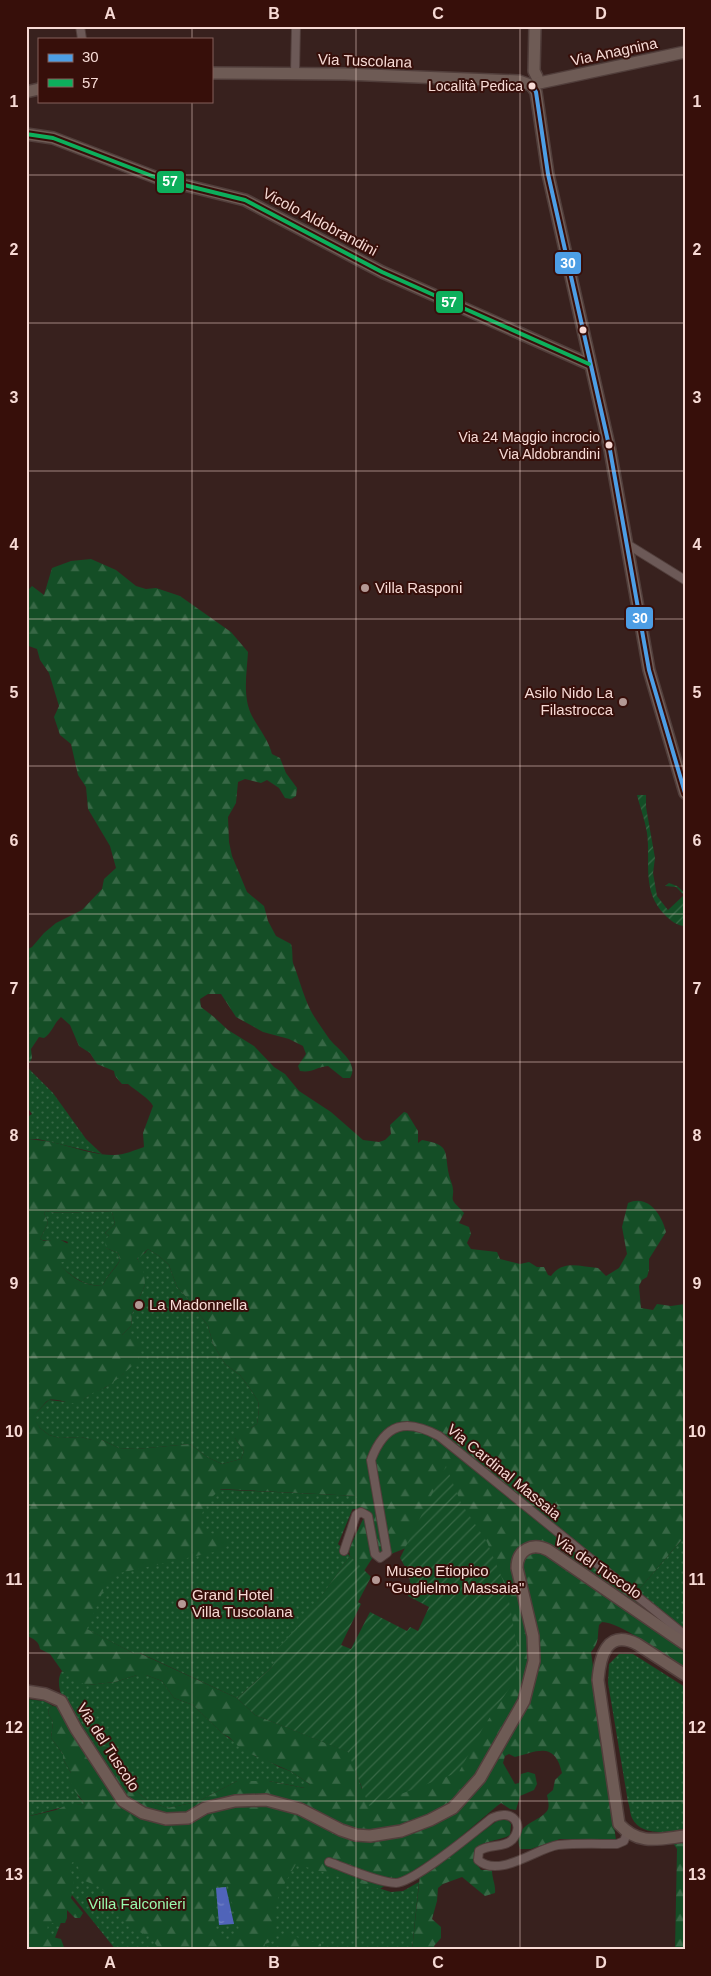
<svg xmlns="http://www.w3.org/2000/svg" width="711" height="1976" font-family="Helvetica,sans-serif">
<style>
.grass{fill:url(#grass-dots)}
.forest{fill:url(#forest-firs);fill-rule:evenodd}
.garden{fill:url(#garden-furrows)}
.water{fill:url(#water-ripples)}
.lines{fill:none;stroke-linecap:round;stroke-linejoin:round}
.street-casing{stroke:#513e3b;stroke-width:10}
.secondary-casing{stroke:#513e3b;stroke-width:14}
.street{stroke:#6c5957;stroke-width:8}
.secondary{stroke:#6e5b55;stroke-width:11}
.bus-1-casing{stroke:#370f0a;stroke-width:8}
.bus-2-casing{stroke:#370f0a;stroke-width:8}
.bus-1{stroke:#4d9ee5;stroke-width:4}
.bus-2{stroke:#0daf5c;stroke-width:4}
.grid{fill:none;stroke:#f7dad5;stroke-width:1;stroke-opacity:0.55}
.bus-dot{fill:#f7dad5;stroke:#370f0a;stroke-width:2}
.poi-dot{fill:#b49995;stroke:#370f0a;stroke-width:2}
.labels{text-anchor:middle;stroke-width:4;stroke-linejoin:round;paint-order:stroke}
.bus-label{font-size:14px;fill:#f7dad5;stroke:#370f0a;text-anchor:end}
.street-label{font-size:15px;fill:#f7dad5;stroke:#370f0a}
.poi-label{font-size:15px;fill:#f7dad5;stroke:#370f0a;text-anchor:start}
.park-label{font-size:15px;fill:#98faad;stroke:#370f0a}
.line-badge{stroke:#370f0a;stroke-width:2}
.badge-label{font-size:14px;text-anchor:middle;font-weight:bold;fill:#fff}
.neatline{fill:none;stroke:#f7dad5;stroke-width:2}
.grid-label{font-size:16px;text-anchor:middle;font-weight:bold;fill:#f7dad5}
</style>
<defs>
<pattern id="grass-dots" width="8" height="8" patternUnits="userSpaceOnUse" patternTransform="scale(1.25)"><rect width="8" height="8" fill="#144e26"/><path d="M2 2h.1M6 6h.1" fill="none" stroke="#376745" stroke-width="1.8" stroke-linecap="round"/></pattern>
<pattern id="forest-firs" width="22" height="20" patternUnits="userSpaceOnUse" patternTransform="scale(1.25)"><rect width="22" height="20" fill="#144e26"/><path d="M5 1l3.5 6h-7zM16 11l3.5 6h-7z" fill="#376745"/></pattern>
<pattern id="garden-furrows" width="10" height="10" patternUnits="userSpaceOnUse" patternTransform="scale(1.25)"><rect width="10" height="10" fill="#144e26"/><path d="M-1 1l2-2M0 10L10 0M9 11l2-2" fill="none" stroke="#376745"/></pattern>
<pattern id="water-ripples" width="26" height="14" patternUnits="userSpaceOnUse" patternTransform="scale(1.25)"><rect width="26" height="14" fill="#5064b9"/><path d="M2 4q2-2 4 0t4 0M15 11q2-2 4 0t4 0" fill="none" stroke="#7381c4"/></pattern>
</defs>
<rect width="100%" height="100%" fill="#38211e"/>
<g class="grass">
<polygon points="27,1067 53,1093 86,1139 102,1154 38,1139 26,1140 26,1118 32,1114 27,1107"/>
<path d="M46 1211C67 1216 90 1209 112 1212L115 1224 105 1233 109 1236 106 1248 118 1253 120 1260C115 1269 107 1275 103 1285 86 1288 69 1275 58 1263L68 1242C58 1237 48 1243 40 1239L48 1223 44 1213Z"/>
<path d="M148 1249 159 1256 169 1265 177 1287 191 1302 208 1326 213 1344 225 1364 240 1375 251 1390 258 1401 259 1409 257 1424 235 1438 244 1451 241 1459 222 1464 207 1457 190 1444 136 1449 119 1448 102 1440H92L81 1437 60 1438 49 1435 40 1428 32 1416C40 1411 42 1405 49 1400L66 1402 84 1399 93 1392 105 1388 124 1373 121 1336 131 1326 132 1314 145 1285 137 1257 145 1253Z"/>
<polygon points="104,1484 358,1496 338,1544 350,1556 271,1668 237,1698 140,1653 135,1654 26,1598"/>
<polygon points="685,1536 685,1631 635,1594"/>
<path d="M619 1654H633L685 1687V1829C669 1832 641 1837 632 1818 630 1814 630 1807 628 1802L608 1683 609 1664Z"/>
<path d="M62 1671 88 1685 115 1682 137 1675H146L162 1681 174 1698 193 1705 223 1734 255 1756 263 1758 279 1767 290 1771 310 1784 305 1788 269 1781H237L197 1802 167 1808 147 1800 141 1795 132 1785 114 1755 97 1741 92 1743C80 1728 49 1690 62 1671Z"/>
<path d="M26 1699 44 1701 53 1706 49 1708 48 1713 53 1722 51 1738 63 1754V1759L71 1773 78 1796 85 1804C65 1805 46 1812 26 1817Z"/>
<polygon points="62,1859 296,1863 391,1892 403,1891 419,1882 412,1950 116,1950 72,1895 50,1950 26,1950"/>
</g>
<g class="forest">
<path d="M91 559 116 570 136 586 146 589 156 588 180 596 231 632 248 652C247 672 242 697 252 716 259 729 268 739 272 754L280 758 286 773 297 788 296 796 291 799 285 798 279 788 267 780 261 783 245 779 238 782 236 803 228 817 229 842 232 856 247 892 264 906 268 921 276 936 291 944C293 950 292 958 293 963 298 975 301 988 306 1000 311 1014 320 1025 328 1037 336 1049 360 1062 350 1078H343L328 1066C316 1067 313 1073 300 1071L298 1066 306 1054 303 1046 289 1039 263 1032 236 1017 221 994H208L200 999 201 1007 214 1017 228 1030 254 1046 274 1067 285 1074 299 1091 331 1112 363 1140 379 1142 385 1140 391 1134 390 1125 404 1112 407 1113 418 1131V1143L422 1140C451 1145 444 1151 449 1175 450 1180 453 1185 453 1190 454 1194 451 1198 454 1202 456 1205 461 1209 464 1213L459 1223 469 1227 471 1234 467 1243 471 1249 497 1252 500 1259 520 1264 529 1262 537 1267H544L548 1275 551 1276C563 1259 581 1267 598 1268L606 1276 619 1268 627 1254 622 1227 628 1203C648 1194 662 1215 666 1232L649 1259V1270L647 1277 642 1280 639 1286 641 1308 653 1310 657 1304 671 1306 685 1304V1536L635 1594 653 1615 674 1630 685 1649V1672C681 1669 681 1665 677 1663 658 1652 622 1623 602 1622L599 1625C597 1637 600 1641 591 1652L616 1840 560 1839 531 1849H520C512 1824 538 1823 547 1811 550 1807 548 1800 547 1795L553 1790 555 1780 562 1773C555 1741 537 1751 515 1757L509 1754 505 1756 503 1763 515 1784 519 1783 521 1774 528 1772 535 1774 537 1784 534 1790 520 1796 516 1810 510 1809 501 1803 497 1806 445 1850 405 1876 394 1879 380 1889 296 1864 281 1890 275 1907 276 1928 273 1941 265 1944 264 1950H160L149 1936 130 1928 122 1919 116 1902 100 1887 85 1881 77 1865 73 1862 69 1865 74 1882 70 1897 83 1913 80 1918H75L67 1910V1918L65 1923H48C46 1934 50 1937 61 1939L65 1950H26V1817L56 1810 67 1805 85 1804C78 1793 68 1788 71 1773L63 1759V1754L51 1738 53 1722 48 1713 49 1708 53 1706 58 1707 83 1747 97 1741 108 1747 132 1785 141 1795 147 1800 167 1808 197 1802 237 1781H269L304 1788 310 1784 290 1771 242 1750 229 1737 223 1734 193 1705 174 1698 162 1681 146 1675H137L115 1682 88 1685 78 1682 62 1671 50 1654 40 1649C39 1642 34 1638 26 1636V1140C56 1138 86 1156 114 1155 124 1155 135 1150 144 1147L143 1133 153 1106C150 1099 135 1090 128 1084H122L115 1076 114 1071 97 1064 90 1053 79 1046 70 1025 61 1017C54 1023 52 1033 44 1038L39 1037 31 1049 32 1058 27 1067 28 1078 26 1091V950L32 947 44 933 56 923 82 910 102 889 104 879 116 868 110 846 88 809 86 787 78 775 71 744 60 735 54 717 59 706 49 673 40 660 37 649 26 645 27 591 32 586 44 595 52 568 71 561ZM46 1211C67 1216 90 1209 112 1212L115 1224 105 1233 109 1236 105 1240 106 1248 118 1253 120 1260C115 1270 107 1275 103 1285 86 1288 69 1276 59 1263L69 1260 70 1245 59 1239 44 1241 40 1239 48 1223 44 1213ZM148 1249 159 1256 169 1265 177 1287 191 1302 208 1326 213 1344 225 1364 240 1375 251 1390 258 1401 259 1409 257 1424 251 1428 238 1429 235 1438 244 1451 241 1459 222 1464 207 1457 190 1444 136 1449 119 1448 102 1440H92L81 1437 60 1438 49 1435 40 1428 33 1416C39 1412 44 1402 49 1400 57 1398 67 1404 76 1403 83 1401 87 1396 93 1393 96 1391 100 1390 103 1389 110 1385 116 1380 122 1375 136 1362 147 1356 136 1336L122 1335 131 1326 132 1314 145 1285 144 1273 137 1258 140 1257ZM221 1489 357 1496 352 1509H363L365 1515 349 1549 350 1556 364 1571 373 1557 391 1554 406 1548 421 1551 455 1686 362 1789 349 1752 255 1715 237 1698 139 1653 135 1654 87 1629 106 1584 120 1573 223 1550 229 1544 223 1536 206 1532 201 1527C202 1506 205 1503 221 1489ZM214 1885 228 1886 237 1924 239 1928 238 1932 234 1933 235 1936 231 1939H225L215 1932Z"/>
<path d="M501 1818 507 1819 511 1824 510 1835C498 1842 481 1839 474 1853L476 1863 481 1870H492C492 1879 496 1885 495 1893L485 1896 462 1877 443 1884 438 1888 437 1901 432 1919 441 1927V1938L434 1946 435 1950H412L420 1875 441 1862Z"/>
<polygon points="685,1841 685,1950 675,1950 677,1849 673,1843"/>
<polygon points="286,1934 321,1944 321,1950 278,1950 282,1936"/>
</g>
<g class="garden">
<path d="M637 795H646V807L655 858 653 873 657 896 668 910 684 895 676 887 665 886 669 883 677 886 685 893V926C677 926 670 920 665 915 641 891 651 862 647 833 645 820 640 807 637 795Z"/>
<path d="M446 1466 461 1503 487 1542 507 1590 518 1651 515 1680 484 1726 459 1772 369 1806 348 1752 255 1715 237 1698 271 1668 274 1663 272 1655 310 1612 350 1556 371 1577 358 1602 361 1604 341 1645 351 1649 370 1612 407 1631 410 1627 418 1631 429 1607 408 1596C414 1582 407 1570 400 1558Z"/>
</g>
<polygon class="water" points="226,1887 234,1924 219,1925 216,1888"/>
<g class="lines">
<defs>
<g id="street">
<polyline points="80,26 82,39"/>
<polyline points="295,73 296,26"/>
<polyline points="627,544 685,580"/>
<path d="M344 1551 356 1515 361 1512 368 1516 375 1554 380 1558 387 1553 371 1460C385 1423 406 1418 439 1436L685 1635"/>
<path d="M329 1862C346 1868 379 1883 396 1883 415 1882 474 1832 492 1818 511 1808 526 1824 512 1840 504 1848 488 1844 479 1851L478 1860C499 1879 537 1848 558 1845 578 1843 598 1844 617 1844L624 1841 627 1833"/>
</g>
<g id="secondary">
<polyline points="535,26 534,71 537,77"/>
<polyline points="211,73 345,74 519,81 530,85"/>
<polyline points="539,83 685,52"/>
<polyline points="532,86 536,92 548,174 610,450 649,670 685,793"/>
<polyline points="26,92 39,89"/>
<polyline points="26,134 53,138 160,179 245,200 382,272 589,364"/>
<path d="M685 1675 637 1644C607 1629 600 1656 598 1680L619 1824C639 1846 659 1839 685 1836"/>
<path d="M26 1691 45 1694 61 1701 76 1729 123 1801 143 1813 166 1819 188 1818 205 1808 235 1801 266 1800 300 1809 341 1830 356 1835 370 1836 401 1831 430 1820 453 1808 480 1778 524 1701 534 1661 533 1636 517 1568C517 1550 532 1542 548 1550L685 1644"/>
</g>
</defs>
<use href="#street" class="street-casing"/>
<use href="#secondary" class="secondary-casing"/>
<use href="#street" class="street"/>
<use href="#secondary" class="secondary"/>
<defs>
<polyline id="bus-1" points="532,86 536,92 548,174 610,450 649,670 685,793"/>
<polyline id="bus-2" points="26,134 53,138 160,179 245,200 382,272 589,364"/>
</defs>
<use href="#bus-1" class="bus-1-casing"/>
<use href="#bus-2" class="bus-2-casing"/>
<use href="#bus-1" class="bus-1"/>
<use href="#bus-2" class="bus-2"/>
</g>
<path class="grid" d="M192 26V39M356 26V1950M520 26V1950M192 101V1950M26 175H685M26 323H685M26 471H685M26 619H685M26 766H685M26 914H685M26 1062H685M26 1210H685M26 1357H685M26 1505H685M26 1653H685M26 1801H685"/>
<g class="bus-dot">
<circle cx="532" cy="86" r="4.5"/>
<circle cx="583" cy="330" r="4.5"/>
<circle cx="609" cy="445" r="4.5"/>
</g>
<g class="poi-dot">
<circle cx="365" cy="588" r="5"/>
<circle cx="623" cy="702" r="5"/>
<circle cx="139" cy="1305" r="5"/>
<circle cx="376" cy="1580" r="5"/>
<circle cx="182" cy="1604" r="5"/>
</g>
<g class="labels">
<g class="bus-label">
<text x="523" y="91">Località Pedica</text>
<text x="600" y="442">Via 24 Maggio incrocio<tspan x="600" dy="17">Via Aldobrandini</tspan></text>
</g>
<g class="street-label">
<text transform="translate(614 52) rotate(-12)" y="5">Via Anagnina</text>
<text transform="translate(365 61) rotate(2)" y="5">Via Tuscolana</text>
<text transform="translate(320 222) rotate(28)" y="5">Vicolo Aldobrandini</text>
<text transform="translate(504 1472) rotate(39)" y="5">Via Cardinal Massaia</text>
<text transform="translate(598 1567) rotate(34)" y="5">Via del Tuscolo</text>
<text transform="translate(108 1747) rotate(57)" y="5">Via del Tuscolo</text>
</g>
<g class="poi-label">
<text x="375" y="593">Villa Rasponi</text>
<text x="613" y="698" text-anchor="end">Asilo Nido La<tspan x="613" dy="17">Filastrocca</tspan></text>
<text x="149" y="1310">La Madonnella</text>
<text x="386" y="1576">Museo Etiopico<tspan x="386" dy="17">"Guglielmo Massaia"</tspan></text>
<text x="192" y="1600">Grand Hotel<tspan x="192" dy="17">Villa Tuscolana</tspan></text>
</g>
<g class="park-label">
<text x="137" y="1909">Villa Falconieri</text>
</g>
</g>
<g class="line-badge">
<rect x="156" y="170" width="29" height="24" rx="5" fill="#0daf5c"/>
<rect x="554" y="251" width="28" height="24" rx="5" fill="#4d9ee5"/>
<rect x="435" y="290" width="29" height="24" rx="5" fill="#0daf5c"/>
<rect x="625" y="606" width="29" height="24" rx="5" fill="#4d9ee5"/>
</g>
<g class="badge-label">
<text x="170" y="186">57</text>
<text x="568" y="268">30</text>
<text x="449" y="307">57</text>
<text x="640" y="623">30</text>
</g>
<rect width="711" height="1976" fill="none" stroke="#370f0a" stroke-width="55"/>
<rect x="38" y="38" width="175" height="65" fill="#370f0a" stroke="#84605b"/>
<rect x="48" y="54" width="25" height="8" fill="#4d9ee5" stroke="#84605b"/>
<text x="82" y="62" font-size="15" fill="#f7dad5">30</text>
<rect x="48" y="79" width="25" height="8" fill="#0daf5c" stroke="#84605b"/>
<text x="82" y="88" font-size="15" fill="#f7dad5">57</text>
<rect x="28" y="28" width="656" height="1920" class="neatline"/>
<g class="grid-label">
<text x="110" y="19">A</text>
<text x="274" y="19">B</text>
<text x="438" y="19">C</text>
<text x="601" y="19">D</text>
<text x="14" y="107">1</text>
<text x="697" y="107">1</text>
<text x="14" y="255">2</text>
<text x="697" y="255">2</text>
<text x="14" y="403">3</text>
<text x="697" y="403">3</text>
<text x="14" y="550">4</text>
<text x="697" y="550">4</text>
<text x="14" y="698">5</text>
<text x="697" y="698">5</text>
<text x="14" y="846">6</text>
<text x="697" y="846">6</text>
<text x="14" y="994">7</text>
<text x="697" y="994">7</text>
<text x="14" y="1141">8</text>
<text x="697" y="1141">8</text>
<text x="14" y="1289">9</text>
<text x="697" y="1289">9</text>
<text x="14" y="1437">10</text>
<text x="697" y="1437">10</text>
<text x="14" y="1585">11</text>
<text x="697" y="1585">11</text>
<text x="14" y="1733">12</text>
<text x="697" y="1733">12</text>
<text x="14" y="1880">13</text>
<text x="697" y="1880">13</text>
<text x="110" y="1968">A</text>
<text x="274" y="1968">B</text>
<text x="438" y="1968">C</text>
<text x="601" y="1968">D</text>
</g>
</svg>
